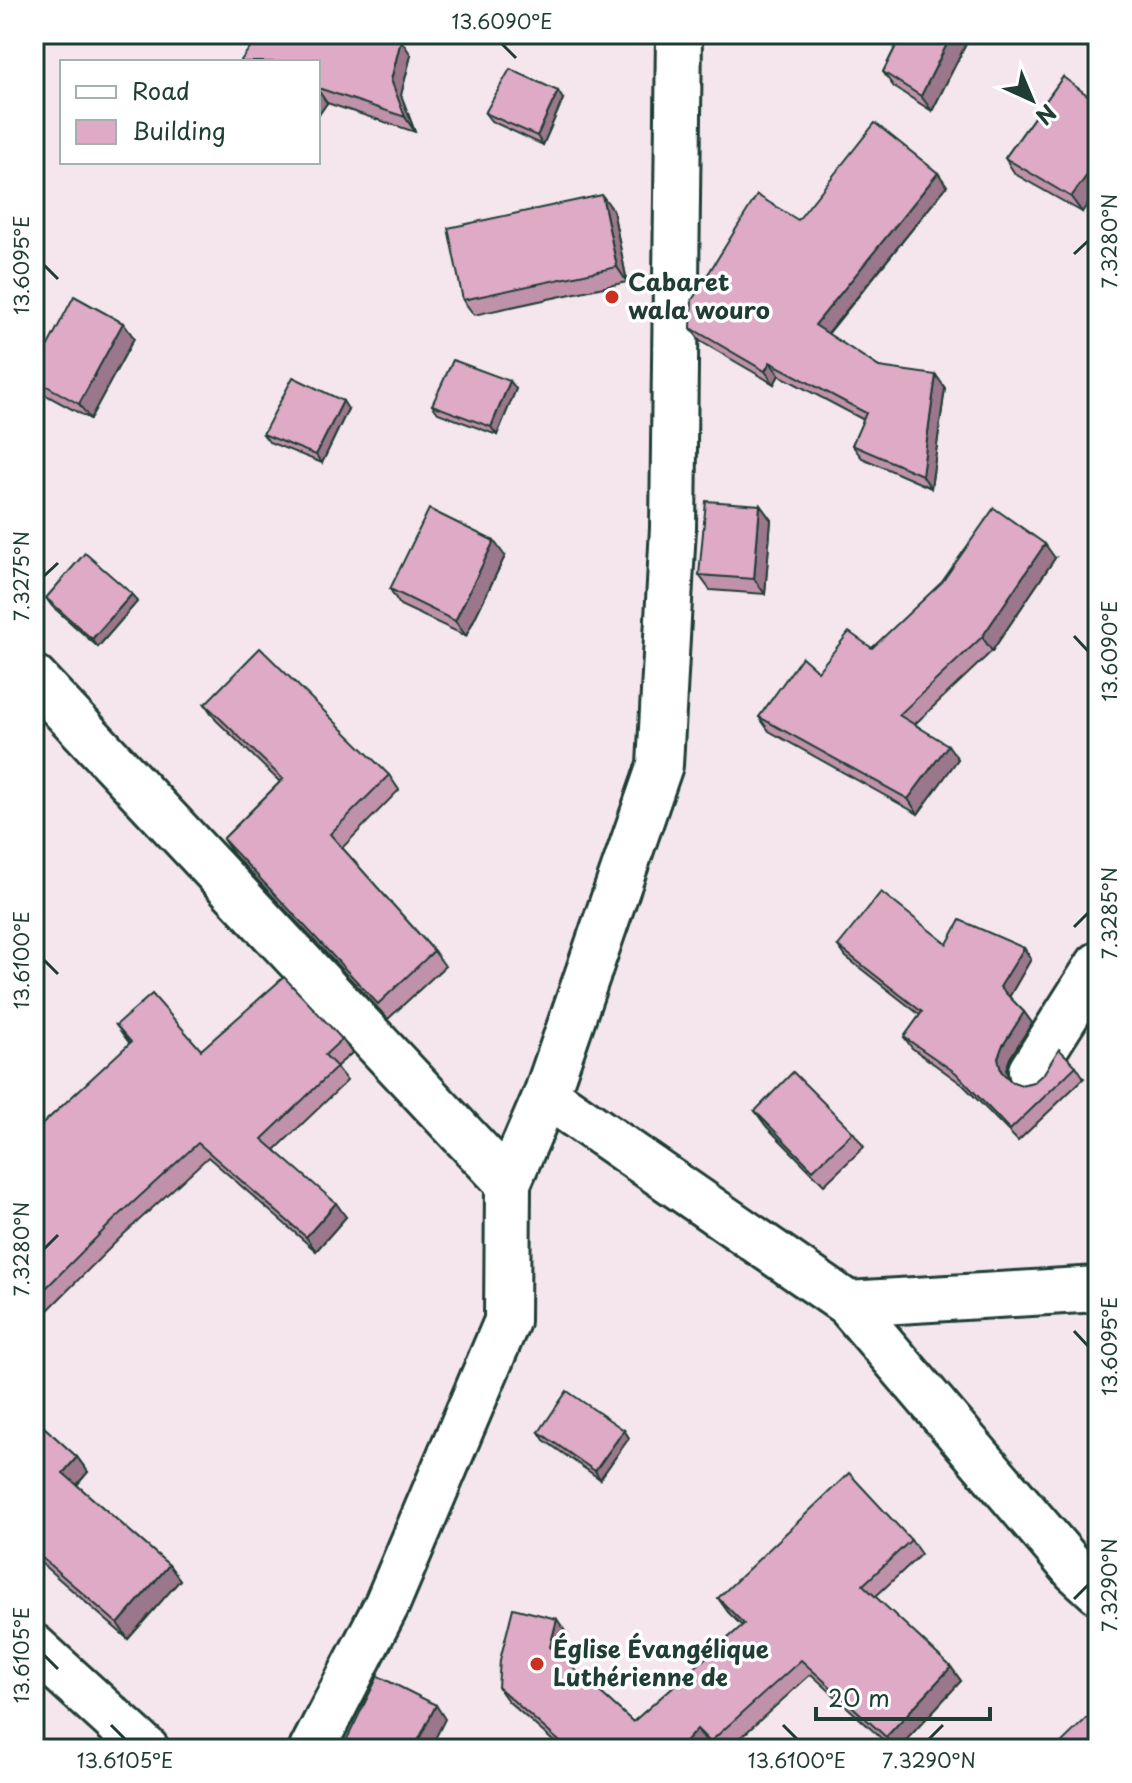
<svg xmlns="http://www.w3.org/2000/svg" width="1132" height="1783" font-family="'Playpen Sans',sans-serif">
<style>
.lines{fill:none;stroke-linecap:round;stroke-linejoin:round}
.minor-casing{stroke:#1f3d34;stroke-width:50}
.minor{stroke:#fff;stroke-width:44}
.wall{fill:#bf92aa;stroke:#1f3d34;stroke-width:2}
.shaded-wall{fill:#9b778b;stroke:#1f3d34;stroke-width:2}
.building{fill:#deaac6;stroke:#1f3d34;stroke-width:2}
.ticks{fill:none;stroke:#1f3d34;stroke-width:3}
.poi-dot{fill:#c8321e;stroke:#fff;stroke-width:3}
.labels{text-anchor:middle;stroke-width:7;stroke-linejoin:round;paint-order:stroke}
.poi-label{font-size:24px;font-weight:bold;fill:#1f3d34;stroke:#fff;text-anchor:start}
.neatline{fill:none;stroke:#1f3d34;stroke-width:3}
.ticks-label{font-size:20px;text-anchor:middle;fill:#1f3d34}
</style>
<rect width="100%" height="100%" fill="#f5e6ee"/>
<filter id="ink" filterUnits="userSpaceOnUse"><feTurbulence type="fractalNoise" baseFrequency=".0125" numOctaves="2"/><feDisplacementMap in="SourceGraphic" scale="16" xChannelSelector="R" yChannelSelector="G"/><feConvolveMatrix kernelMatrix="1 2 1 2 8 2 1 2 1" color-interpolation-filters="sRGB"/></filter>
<g filter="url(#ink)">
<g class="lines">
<defs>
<g id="minor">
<polyline points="34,678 508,1183"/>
<polyline points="1031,1071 1098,965"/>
<polyline points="546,1095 848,1304 1075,1570 1098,1591"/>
<polyline points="848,1304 1098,1289"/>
<polyline points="34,1647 146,1749"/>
<polyline points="312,1749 387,1604 507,1321 508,1183 546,1095 660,765 673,528 679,34"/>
</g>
</defs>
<use href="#minor" class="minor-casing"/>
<use href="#minor" class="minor"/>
</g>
<g class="wall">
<polygon points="902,34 971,34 932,111 894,87 883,72"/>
<polygon points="411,55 401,95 415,132 327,103 318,116 318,62"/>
<polygon points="1063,77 1082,212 1015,174 1005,158"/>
<polygon points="563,99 543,145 491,121 485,113"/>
<polygon points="938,173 947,186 828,334 879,367 945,388 931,488 862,458 852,445 864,420 779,375 774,384 700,341 691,328 798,220"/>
<polygon points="613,210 627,282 474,315 463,300"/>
<polygon points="123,323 134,338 90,419 42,393 34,382 34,372"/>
<polygon points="510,381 516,389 497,435 438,413 432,405"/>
<polygon points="348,409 322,463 269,442 263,434"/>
<polygon points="760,505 771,520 765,594 710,590 699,575"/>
<polygon points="505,556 466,636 400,605 390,589"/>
<polygon points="1055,558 992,651 915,724 958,759 918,814 769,731 759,717 818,671 872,648"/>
<polygon points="132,594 137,602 98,647 52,606 46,598"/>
<polygon points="205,704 389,775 399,790 342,848 434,951 445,966 388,1019 234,855 223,839 280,782 216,720"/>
<polygon points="947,944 1024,948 1031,959 1009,997 1024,1012 1032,1023 1010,1058 1006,1069 1008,1078 1010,1081 1021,1085 1034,1082 1076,1066 1084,1078 1018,1141 963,1085 912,1048 904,1037 920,1015 846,957 838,946"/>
<polygon points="116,1025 201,1050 342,1039 352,1053 336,1067 347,1081 275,1150 346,1217 316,1251 208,1157 124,1234 34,1324 34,1132 130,1044"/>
<polygon points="755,1111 853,1132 864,1147 824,1185 766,1126"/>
<polygon points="34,1418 77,1457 88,1472 77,1485 169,1565 180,1580 128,1639 34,1557"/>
<polygon points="624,1430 629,1438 600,1479 544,1440 539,1432"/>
<polygon points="911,1540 921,1554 875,1597 951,1667 961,1681 898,1749 893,1749 811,1674 728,1749 713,1749 707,1743 702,1749 562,1749 508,1701 498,1687 567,1634 561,1657 633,1722 742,1626 728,1612 718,1598"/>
</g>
<g class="shaded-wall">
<polygon points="952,34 971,34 932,111 921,96"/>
<polygon points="401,40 411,55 401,95 415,132 405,117 391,80"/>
<polygon points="318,90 327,103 318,116"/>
<polygon points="558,91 563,99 543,145 537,136"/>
<polygon points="1098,160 1098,190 1082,212 1071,197"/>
<polygon points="938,173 947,186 824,338 815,325"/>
<polygon points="602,195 613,210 627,282 617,267"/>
<polygon points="123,323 134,338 90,419 79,404"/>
<polygon points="770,362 779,375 774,384 765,371"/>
<polygon points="936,375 945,388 931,488 922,475"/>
<polygon points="510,381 516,389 497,435 491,427"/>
<polygon points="343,401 348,409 322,463 316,455"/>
<polygon points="760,505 771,520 765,594 754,579"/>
<polygon points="494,541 505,556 466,636 455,621"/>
<polygon points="1045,544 1055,558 992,651 982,637"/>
<polygon points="132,594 137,602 98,647 92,639"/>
<polygon points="948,745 958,759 918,814 908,799"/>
<polygon points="1024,948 1031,959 1008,999 1000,987"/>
<polygon points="1024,1012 1032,1023 1010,1058 1006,1069 1009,1082 1001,1071 998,1058 1002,1047"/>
<polygon points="336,1203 346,1217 316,1251 306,1237"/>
<polygon points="34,1358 41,1368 34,1375"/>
<polygon points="624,1430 629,1438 600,1479 595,1471"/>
<polygon points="77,1457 88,1472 74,1488 63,1473"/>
<polygon points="169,1565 180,1580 128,1639 118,1624"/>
<polygon points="557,1619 567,1634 560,1661 550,1647"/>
<polygon points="951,1667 961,1681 898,1749 894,1749 886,1737"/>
<polygon points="436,1705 445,1719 430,1749 414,1749"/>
<polygon points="697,1729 707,1743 702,1749 679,1749"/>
</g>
<g class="building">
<polygon points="259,34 392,34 401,40 391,80 405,117 318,88 318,62 240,62"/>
<polygon points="902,34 952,34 921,96 883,72"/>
<polygon points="510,69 558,91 537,136 485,113"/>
<polygon points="1063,77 1098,103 1098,160 1071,197 1005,158"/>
<polygon points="875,123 938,173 815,325 879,367 936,375 922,475 852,445 866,413 770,362 765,371 691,328 692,300 757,195 798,220"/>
<polygon points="602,195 617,267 463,300 448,228"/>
<polygon points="74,296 123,323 79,404 34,379 34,372"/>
<polygon points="453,360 510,381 491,427 432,405"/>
<polygon points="293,377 343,401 316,455 263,434"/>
<polygon points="706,501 760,505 754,579 699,575"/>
<polygon points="994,508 1045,544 982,637 899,715 948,745 908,799 759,717 802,657 818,671 849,632 872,648 942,582"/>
<polygon points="429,509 494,541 455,621 390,589"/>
<polygon points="85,553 132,594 92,639 46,598"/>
<polygon points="260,648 389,775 330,834 434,951 378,1004 223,839 283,779 205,704"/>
<polygon points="881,892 947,944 960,920 1024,948 1000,987 1024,1012 1002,1047 998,1058 1001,1071 1010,1081 1021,1085 1034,1082 1044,1073 1059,1049 1076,1066 1010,1130 956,1073 904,1037 922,1012 838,946"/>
<polygon points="284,977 342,1039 325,1055 337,1067 262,1139 336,1203 306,1237 198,1143 114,1220 34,1300 34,1132 131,1042 116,1025 152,994 201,1050"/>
<polygon points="793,1072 853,1132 813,1170 755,1111"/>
<polygon points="567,1391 624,1430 595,1471 539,1432"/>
<polygon points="34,1418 77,1457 63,1473 169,1565 118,1624 34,1551"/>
<polygon points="849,1473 911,1540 863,1585 951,1667 886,1737 801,1660 710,1742 697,1729 679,1749 568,1749 498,1687 500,1660 513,1608 557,1619 550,1647 633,1722 744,1624 718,1598"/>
<polygon points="378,1676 436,1705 414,1749 342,1749"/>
<polygon points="1098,1707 1098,1749 1062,1749 1059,1745"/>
</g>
</g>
<path class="ticks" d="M502 44 516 58M1074 254 1088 241M44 265 58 279M44 576 58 563M1074 636 1088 651M1074 927 1088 913M44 960 58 974M44 1249 58 1235M1074 1331 1088 1346M1074 1599 1088 1585M44 1655 58 1669M111 1725 125 1739M783 1725 797 1739M929 1739 943 1725"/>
<g class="poi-dot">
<circle cx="612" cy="297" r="8"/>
<circle cx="537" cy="1664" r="8"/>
</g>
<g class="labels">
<g class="poi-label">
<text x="628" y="291">Cabaret<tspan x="628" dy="28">wala wouro</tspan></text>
<text x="553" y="1658">Église Évangélique<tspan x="553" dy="28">Luthérienne de</tspan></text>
</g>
</g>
<rect width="1132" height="1783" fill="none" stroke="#fff" stroke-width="88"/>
<rect x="60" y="60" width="260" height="104" fill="#ffffff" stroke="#a5b1ae" stroke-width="2"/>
<rect x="76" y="86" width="40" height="12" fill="#ffffff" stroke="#a5b1ae" stroke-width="2"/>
<text x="132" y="100" font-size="24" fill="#1f3d34">Road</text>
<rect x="76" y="120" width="40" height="24" fill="#deaac6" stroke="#a5b1ae" stroke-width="2"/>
<text x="132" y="140" font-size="24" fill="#1f3d34">Building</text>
<g transform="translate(1032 100) rotate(136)" stroke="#ffffff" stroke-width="6" paint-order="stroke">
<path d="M0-6L14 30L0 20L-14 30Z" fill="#1f3d34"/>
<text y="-12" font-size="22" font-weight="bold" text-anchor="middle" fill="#1f3d34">N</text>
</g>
<path d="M816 1707v12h174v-12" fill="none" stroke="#1f3d34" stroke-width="4"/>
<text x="828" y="1707" font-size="24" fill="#1f3d34" stroke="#ffffff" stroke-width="6" paint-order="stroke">20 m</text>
<rect x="44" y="44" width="1044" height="1695" class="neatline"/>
<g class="ticks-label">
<text x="502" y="29">13.6090°E</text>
<text transform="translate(1110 241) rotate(-90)" y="7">7.3280°N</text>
<text transform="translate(22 265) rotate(-90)" y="7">13.6095°E</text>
<text transform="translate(22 576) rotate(-90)" y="7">7.3275°N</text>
<text transform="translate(1110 651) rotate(-90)" y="7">13.6090°E</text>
<text transform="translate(1110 913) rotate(-90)" y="7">7.3285°N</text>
<text transform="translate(22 960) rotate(-90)" y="7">13.6100°E</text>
<text transform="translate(22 1249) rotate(-90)" y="7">7.3280°N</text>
<text transform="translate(1110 1346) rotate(-90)" y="7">13.6095°E</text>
<text transform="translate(1110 1585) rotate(-90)" y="7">7.3290°N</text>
<text transform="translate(22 1655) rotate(-90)" y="7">13.6105°E</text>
<text x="125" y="1768">13.6105°E</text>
<text x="797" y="1768">13.6100°E</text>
<text x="929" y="1768">7.3290°N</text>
</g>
</svg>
